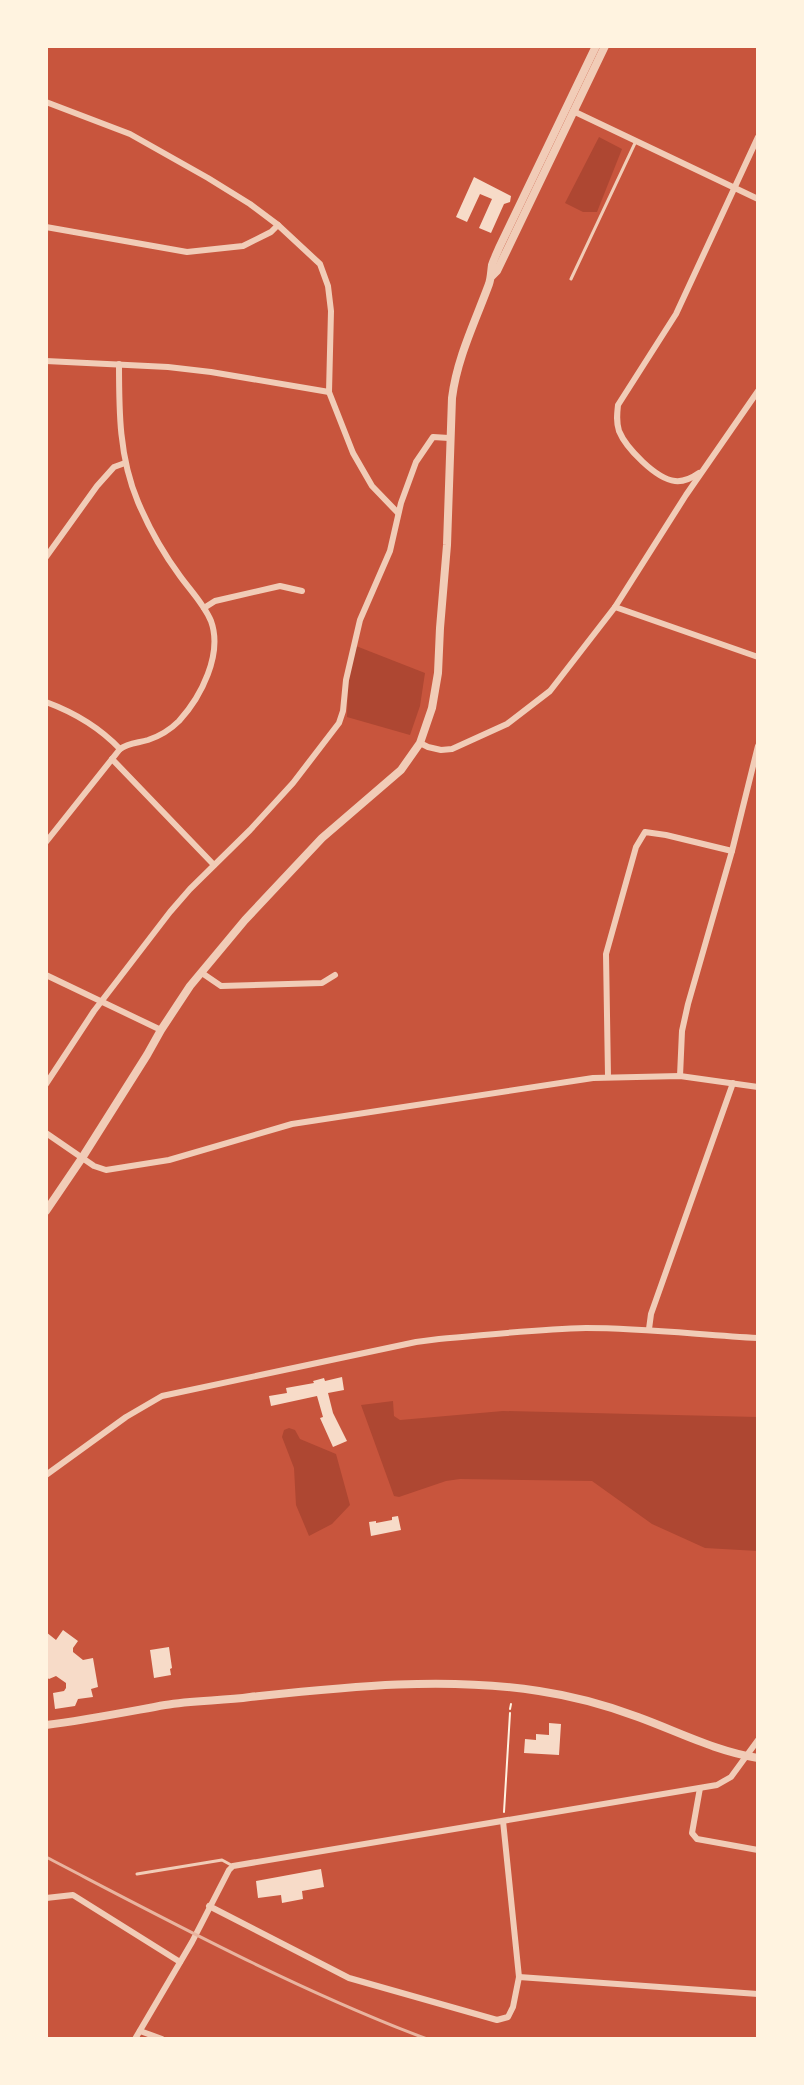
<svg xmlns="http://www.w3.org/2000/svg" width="804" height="2085" font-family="Poppins,sans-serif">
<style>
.green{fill:#ae4732}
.building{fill:#f7dbc8}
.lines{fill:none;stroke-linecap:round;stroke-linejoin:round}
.path{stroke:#fff3e0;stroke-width:2}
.service{stroke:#f1ccb7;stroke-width:3}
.minor{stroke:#f1ccb7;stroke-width:6}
.tertiary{stroke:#f1ccb7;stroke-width:8}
.rail{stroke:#e9b49f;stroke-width:3}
</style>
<rect width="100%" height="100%" fill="#c8553d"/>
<g class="green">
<polygon points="599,137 622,149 597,212 583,212 565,203"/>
<polygon points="356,646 425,673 420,706 410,735 347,717 348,681"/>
<polygon points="393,1401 394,1416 400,1420 503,1411 758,1417 758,1551 705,1548 652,1524 592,1481 460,1479 446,1481 399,1497 394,1496 361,1405"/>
<polygon points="289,1428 295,1430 300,1439 336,1454 350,1505 332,1524 309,1536 296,1505 294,1468 282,1437 284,1430"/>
</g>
<g class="building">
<polygon points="474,177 511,196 510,202 504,204 491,233 479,228 492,199 480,194 467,222 456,217"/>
<polygon points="342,1377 344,1390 328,1393 333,1413 347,1441 333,1447 320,1418 323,1417 317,1396 271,1406 269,1396 287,1393 286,1388 314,1383 313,1381 324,1378 325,1381"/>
<polygon points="398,1516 401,1530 371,1536 369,1522 376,1521 376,1523 392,1520 392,1517"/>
<polygon points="63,1630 78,1641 73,1648 73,1652 83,1660 93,1658 98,1687 91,1689 93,1697 78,1699 75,1706 55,1709 53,1693 64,1691 66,1688 66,1683 56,1676 49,1679 46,1677 46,1632 56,1640"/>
<polygon points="169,1647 172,1668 170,1669 171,1675 154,1678 150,1650"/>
<polygon points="549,1723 561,1724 559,1755 524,1753 525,1739 536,1740 536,1734 549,1735"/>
<polygon points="321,1869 324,1887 302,1891 303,1899 282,1903 281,1895 258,1898 256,1881"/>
</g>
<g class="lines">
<g class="path">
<polyline points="510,1709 511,1704"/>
<polyline points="504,1812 510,1713"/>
</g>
<g class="service">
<polyline points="571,279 636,141"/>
<polyline points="137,1874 222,1860 233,1866"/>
</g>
<g class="minor">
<polyline points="46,102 130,134 208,178 250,204 278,225 320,264 328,286 331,311 329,392 353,453 372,486 398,513"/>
<polyline points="573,111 758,199"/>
<polyline points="46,227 187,252 243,246 271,232 278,225"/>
<polyline points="46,361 168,367 211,372 329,392"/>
<path d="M699 473C692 478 684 482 675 481 656 479 626 448 619 431 616 422 617 414 618 405L676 314 758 137"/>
<polyline points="46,557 97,486 114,467 125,463"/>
<polyline points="615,607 758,657"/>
<polyline points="204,608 215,601 280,586 302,591"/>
<path d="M46 702C73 712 100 728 120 749"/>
<polyline points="420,743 428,747 441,750 452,749 507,724 550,691 615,607 686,495 758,391"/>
<polyline points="112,759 214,865"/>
<path d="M46 842 120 749C128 743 138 743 148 740 160 736 170 730 179 721 201 697 223 654 211 621 204 604 190 590 180 576 163 553 149 528 138 502 119 457 119 411 119 364"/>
<polyline points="202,973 221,986 322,983 335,975"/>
<polyline points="46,975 161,1030"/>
<polyline points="608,1076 606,954 636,847 645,832 666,835 732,851"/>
<polyline points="680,1076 682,1031 688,1004 732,851 758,746"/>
<polyline points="46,1084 94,1011 170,912 190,889 250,830 293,783 339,723 343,711 346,680 360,620 390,551 401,503 416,462 433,437 449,438"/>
<polyline points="46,1133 94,1166 106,1170 169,1160 292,1124 593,1078 680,1076 758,1087"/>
<polyline points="649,1329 651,1314 733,1083"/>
<path d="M46 1475 126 1417 162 1396 416 1342 439 1339C488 1335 538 1329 586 1328 644 1328 701 1335 758 1338"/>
<polyline points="700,1788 692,1833 697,1839 758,1850"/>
<polyline points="46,1898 73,1895 180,1962"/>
<polyline points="209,1906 349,1978 497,2020 508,2017 513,2007 519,1977 503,1821"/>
<polyline points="519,1977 758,1994"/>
<polyline points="140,2031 162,2039"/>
<polyline points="135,2039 192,1942 229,1870 233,1866 717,1785 731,1777 758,1740"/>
</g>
<g class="tertiary">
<polyline points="492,276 497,271 605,46"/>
<path d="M46 1211 82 1158 147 1055 161 1030 190 986 245 920 322 838 401 770 420 743 432 708 438 673 440 628 447 545 452 398C457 358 475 322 489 284 491 278 491 272 492 265 494 259 497 253 499 248L596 46"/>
<path d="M46 1725C86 1720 126 1712 165 1705 193 1700 222 1701 250 1697 345 1687 443 1676 539 1691 573 1696 606 1705 638 1717 679 1732 715 1751 758 1758"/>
</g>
<path class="rail" d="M46 1857C171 1922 295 1989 427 2039"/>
</g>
<rect width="804" height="2085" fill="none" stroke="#fff3e0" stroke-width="96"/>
</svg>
